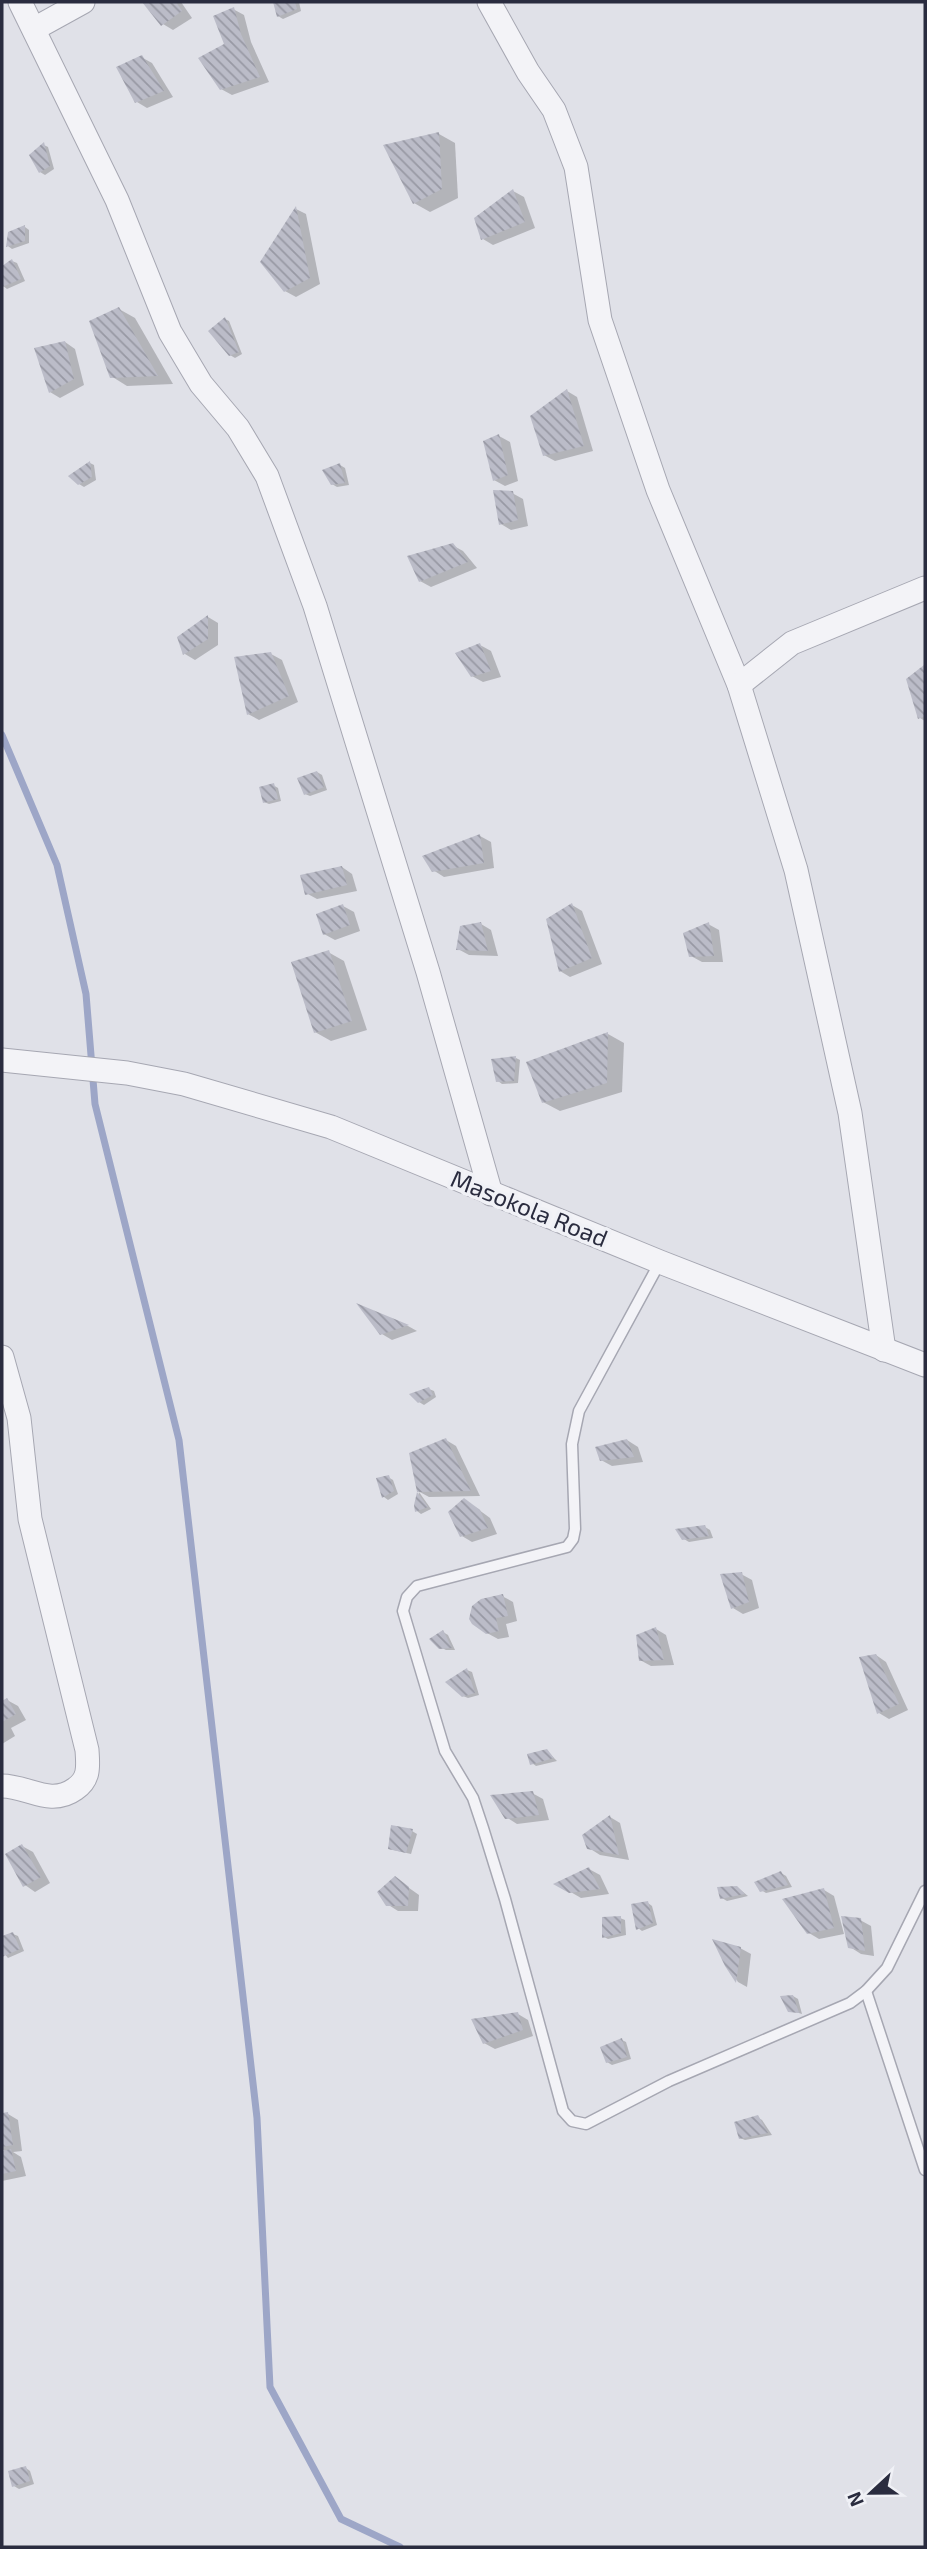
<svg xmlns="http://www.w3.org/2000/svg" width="927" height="2549" font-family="'Exo 2',sans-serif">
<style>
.shadow{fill:#0003}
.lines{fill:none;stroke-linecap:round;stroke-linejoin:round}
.stream{stroke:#9da6c7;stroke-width:7}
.building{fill:url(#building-back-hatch)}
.lane-casing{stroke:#a6a7b2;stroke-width:13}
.street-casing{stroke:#a6a7b2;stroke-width:25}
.lane{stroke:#f3f3f7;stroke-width:10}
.street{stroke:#f3f3f7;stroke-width:23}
.labels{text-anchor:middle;stroke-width:7;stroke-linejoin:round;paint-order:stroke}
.street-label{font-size:24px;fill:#2a2c3f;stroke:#f0f1f6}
</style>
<defs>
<pattern id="building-back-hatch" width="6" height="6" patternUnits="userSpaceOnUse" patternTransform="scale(1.75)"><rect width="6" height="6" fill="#bbbcc8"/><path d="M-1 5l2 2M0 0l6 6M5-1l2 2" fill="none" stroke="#9899a4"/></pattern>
</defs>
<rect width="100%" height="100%" fill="#e0e1e8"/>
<g class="shadow">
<polygon points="145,2 181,2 192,18 173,30 163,24"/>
<polygon points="275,2 299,2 301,11 283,19 278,16"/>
<polygon points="233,9 244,15 251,42 269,82 232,95 221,89 226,45"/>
<polygon points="141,57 152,63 173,97 147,108 137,102"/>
<polygon points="439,134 455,143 458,198 430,212 414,203"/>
<polygon points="44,145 48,147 54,169 45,175 40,172 32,155"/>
<polygon points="513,191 524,197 535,228 493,245 483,239"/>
<polygon points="296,209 306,214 320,284 296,297 285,291"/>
<polygon points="25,227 29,230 29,243 12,249 8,246 9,233"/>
<polygon points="12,261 17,263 25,281 7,289 2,285 2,268"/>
<polygon points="119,309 135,318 173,384 127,386 111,376"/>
<polygon points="225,319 229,321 242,354 235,358 230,355"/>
<polygon points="65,342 75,349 84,385 60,398 50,392"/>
<polygon points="567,391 577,397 593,451 555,461 544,455"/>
<polygon points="499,436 510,442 518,481 505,486 494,480"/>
<polygon points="90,463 94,465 96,480 84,487 79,484"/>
<polygon points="340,465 345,468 349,485 337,487 332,484"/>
<polygon points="512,493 523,499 528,526 511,530 501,524"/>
<polygon points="452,545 463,551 477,568 431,587 420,581"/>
<polygon points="208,617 218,623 218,645 195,660 185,654 179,637"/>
<polygon points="480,645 491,651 501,677 483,682 472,676"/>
<polygon points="271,654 282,660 298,702 259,720 248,714"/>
<polygon points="924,667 925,668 925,721 920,718 908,679"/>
<polygon points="317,772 322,775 327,790 310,796 305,794"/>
<polygon points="273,785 278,788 281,801 269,804 264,802"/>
<polygon points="480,836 491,842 494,868 444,877 433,870"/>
<polygon points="342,867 352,874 357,891 317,899 306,893"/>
<polygon points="572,905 582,911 602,964 570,977 560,971"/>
<polygon points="343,906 354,912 360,931 335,940 324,934"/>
<polygon points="481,924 491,930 498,956 469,955 458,949"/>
<polygon points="708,924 719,930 723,962 702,962 691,956"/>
<polygon points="328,952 344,961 367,1030 331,1041 315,1032"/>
<polygon points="608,1034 624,1043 622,1092 560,1111 543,1102 528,1063"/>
<polygon points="516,1058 520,1060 518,1083 502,1084 498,1081"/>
<polygon points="361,1307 408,1326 417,1331 392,1340 382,1334"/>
<polygon points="429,1389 434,1391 436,1397 424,1405 419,1402"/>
<polygon points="446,1440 456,1446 480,1496 429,1497 418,1491"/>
<polygon points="627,1440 638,1447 643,1462 612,1466 601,1460"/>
<polygon points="388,1477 393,1480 398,1494 388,1500 384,1497"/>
<polygon points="419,1492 431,1509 421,1514 417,1511 416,1505"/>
<polygon points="475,1507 490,1518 497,1534 472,1542 462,1536"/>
<polygon points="705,1527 710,1530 713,1538 689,1542 684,1539"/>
<polygon points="741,1574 752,1580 759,1608 743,1614 733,1608"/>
<polygon points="502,1596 513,1602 517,1621 506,1624 509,1637 498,1639 487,1633"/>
<polygon points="656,1629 666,1635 674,1665 651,1666 640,1660"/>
<polygon points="443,1632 448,1635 455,1650 446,1650 440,1647"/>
<polygon points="876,1655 886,1662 908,1710 889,1719 879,1713"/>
<polygon points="467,1670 472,1672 479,1695 468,1698 463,1696"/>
<polygon points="7,1700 18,1706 26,1720 11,1728 15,1736 2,1744 2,1703"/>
<polygon points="547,1751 557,1761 536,1766 532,1763"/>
<polygon points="532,1793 543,1799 549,1820 517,1824 506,1817"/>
<polygon points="610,1817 620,1823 629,1860 600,1855 589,1848"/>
<polygon points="412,1831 417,1834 411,1854 389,1849"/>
<polygon points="22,1846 33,1852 50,1883 35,1892 25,1885"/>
<polygon points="589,1869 600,1875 609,1894 581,1898 557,1884"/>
<polygon points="781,1873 786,1876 792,1887 766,1893 761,1890"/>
<polygon points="395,1878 419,1895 418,1911 398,1911 387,1904"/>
<polygon points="737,1887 748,1896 727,1901 722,1898"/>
<polygon points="824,1890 834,1896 844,1934 819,1939 809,1933"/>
<polygon points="648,1903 652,1906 657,1925 642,1931 638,1928"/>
<polygon points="620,1918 625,1920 626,1935 608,1939 604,1937"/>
<polygon points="860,1920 871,1926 874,1956 861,1954 850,1947"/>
<polygon points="13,1934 18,1936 24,1951 8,1958 2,1951 2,1938"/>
<polygon points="740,1948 751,1954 747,1987 738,1982 727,1965"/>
<polygon points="793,1996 798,1999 802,2014 789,2010"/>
<polygon points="518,2014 528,2020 533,2036 495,2049 484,2043"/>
<polygon points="622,2040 626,2042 631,2059 612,2065 607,2062"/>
<polygon points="8,2114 18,2120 22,2151 13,2152 21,2157 26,2176 2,2181 2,2152 6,2152 2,2149 2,2115"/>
<polygon points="757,2117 762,2120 772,2135 745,2140 740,2138"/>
<polygon points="26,2468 30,2471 34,2484 19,2489 14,2486"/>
</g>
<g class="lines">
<polyline class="stream" points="2,735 57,865 86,994 95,1104 179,1440 257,2118 270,2387 341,2519 400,2547"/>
</g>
<g class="building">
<polygon points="142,2 176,2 182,11 161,26"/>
<polygon points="273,2 295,2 297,9 277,17"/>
<polygon points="234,7 241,34 260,77 220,90 198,58 224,44 213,16"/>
<polygon points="142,55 164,91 135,103 116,67"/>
<polygon points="439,132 442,189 413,204 383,145"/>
<polygon points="44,142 50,166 39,173 29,155"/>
<polygon points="513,189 525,222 481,240 474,218"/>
<polygon points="296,206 310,278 284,292 260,262"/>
<polygon points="25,225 25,241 6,247 8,232"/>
<polygon points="12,259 21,279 2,287 2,266"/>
<polygon points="119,307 158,376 110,378 89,321"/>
<polygon points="225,317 239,352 229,356 208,331"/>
<polygon points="65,341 74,379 49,393 34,348"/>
<polygon points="567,389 584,446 543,456 530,416"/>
<polygon points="499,434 508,475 493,481 483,441"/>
<polygon points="90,461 92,477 78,485 68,476"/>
<polygon points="340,463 345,483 331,485 322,470"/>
<polygon points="493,490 513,491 518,520 499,525"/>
<polygon points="453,543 468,562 419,582 407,556"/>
<polygon points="208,615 208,639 183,655 177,637"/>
<polygon points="480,643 491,671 471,677 455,653"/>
<polygon points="271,652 289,696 247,715 234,657"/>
<polygon points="924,665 925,716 918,719 906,679"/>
<polygon points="317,771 324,787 304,795 297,778"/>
<polygon points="274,783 278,799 263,803 259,787"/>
<polygon points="480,834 484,863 432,872 422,856"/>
<polygon points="342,866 347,885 305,895 300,875"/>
<polygon points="572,903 592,958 559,972 546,919"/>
<polygon points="343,904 350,925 323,935 316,914"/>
<polygon points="481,922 488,951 456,950 460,926"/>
<polygon points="709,922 714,956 689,957 683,933"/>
<polygon points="329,950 352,1021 314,1033 291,962"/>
<polygon points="608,1032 607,1083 542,1103 526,1062"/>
<polygon points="516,1056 514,1081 496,1082 491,1059"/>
<polygon points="356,1303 409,1325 380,1335"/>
<polygon points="429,1387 433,1395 418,1403 409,1394"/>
<polygon points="446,1438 471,1491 417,1492 409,1453"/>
<polygon points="627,1439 634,1457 600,1461 595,1447"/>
<polygon points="389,1475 394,1491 382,1498 376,1478"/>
<polygon points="417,1492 428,1507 415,1512 414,1505"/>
<polygon points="464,1498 480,1510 488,1528 460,1537 448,1512"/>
<polygon points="705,1525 709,1536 682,1540 675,1529"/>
<polygon points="742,1572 749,1602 731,1609 720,1574"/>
<polygon points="503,1594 508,1616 496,1618 499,1631 486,1634 472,1624 469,1619 472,1606 481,1599"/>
<polygon points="656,1627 664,1660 639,1661 636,1635"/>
<polygon points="443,1630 452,1648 439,1649 429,1639"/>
<polygon points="876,1654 899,1704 877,1714 859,1657"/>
<polygon points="467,1668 475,1693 462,1697 445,1682"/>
<polygon points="7,1698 16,1714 2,1722 2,1701"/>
<polygon points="547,1749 554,1758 530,1765 527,1754"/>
<polygon points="533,1791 539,1815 505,1819 490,1795"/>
<polygon points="610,1815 619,1855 587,1849 582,1835"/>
<polygon points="391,1825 413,1829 406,1853 388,1849"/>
<polygon points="22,1844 41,1877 23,1887 5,1854"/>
<polygon points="589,1867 600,1889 569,1893 553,1884"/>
<polygon points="781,1871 788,1885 760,1892 754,1882"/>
<polygon points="395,1876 409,1887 408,1906 386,1906 377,1892"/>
<polygon points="737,1886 745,1894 720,1899 717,1887"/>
<polygon points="824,1888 834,1928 807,1934 782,1899"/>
<polygon points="648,1901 653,1923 636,1930 631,1904"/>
<polygon points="621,1916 621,1933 602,1938 602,1917"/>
<polygon points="841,1916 861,1918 865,1951 848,1948"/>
<polygon points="13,1932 20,1949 2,1957 2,1936"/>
<polygon points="712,1939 741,1947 736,1983 725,1966"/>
<polygon points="793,1995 799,2013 788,2012 780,1996"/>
<polygon points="518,2012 523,2030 483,2044 471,2019"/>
<polygon points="622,2038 627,2057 606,2063 600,2047"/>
<polygon points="8,2112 13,2145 2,2147 2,2113"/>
<polygon points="758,2115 768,2133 739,2139 734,2122"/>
<polygon points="11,2149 16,2171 2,2174 2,2151"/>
<polygon points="26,2466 30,2481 12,2487 8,2471"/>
</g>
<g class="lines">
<defs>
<g id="lane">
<polyline points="660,1262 579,1411 572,1444 575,1529 573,1539 567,1547 417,1586 407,1597 403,1611 445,1751 473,1798 483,1828 505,1899 563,2111 572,2121 586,2124 669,2081 850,2003 866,1991 887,1968 925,1891"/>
<polyline points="866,1991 925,2170"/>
</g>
<g id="street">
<polyline points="20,2 117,200 170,332 201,384 238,428 267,476 315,606 428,972 491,1194"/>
<polyline points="489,2 528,72 554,110 576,167 600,320 658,490 739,685 796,870 850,1113 884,1350"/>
<polyline points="34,29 83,2"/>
<polyline points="739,685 792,643 925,588"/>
<polyline points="2,1060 127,1073 184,1084 331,1127 660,1262 925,1365"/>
<path d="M2 1357 19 1418 30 1519 87 1750C88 1766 90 1779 75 1789 50 1807 28 1786 2 1786"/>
</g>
</defs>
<use href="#lane" class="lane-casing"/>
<use href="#street" class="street-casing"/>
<use href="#lane" class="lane"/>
<use href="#street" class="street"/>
</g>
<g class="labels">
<g class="street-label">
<text transform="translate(529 1209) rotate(22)" y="8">Masokola Road</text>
</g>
</g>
<rect width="927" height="2549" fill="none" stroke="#2a2c3f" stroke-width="7"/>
<g transform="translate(871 2493) rotate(248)" stroke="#f0f1f6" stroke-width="5" paint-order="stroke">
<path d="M0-5L12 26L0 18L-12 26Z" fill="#2a2c3f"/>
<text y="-10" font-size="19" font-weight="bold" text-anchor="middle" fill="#2a2c3f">N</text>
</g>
</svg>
